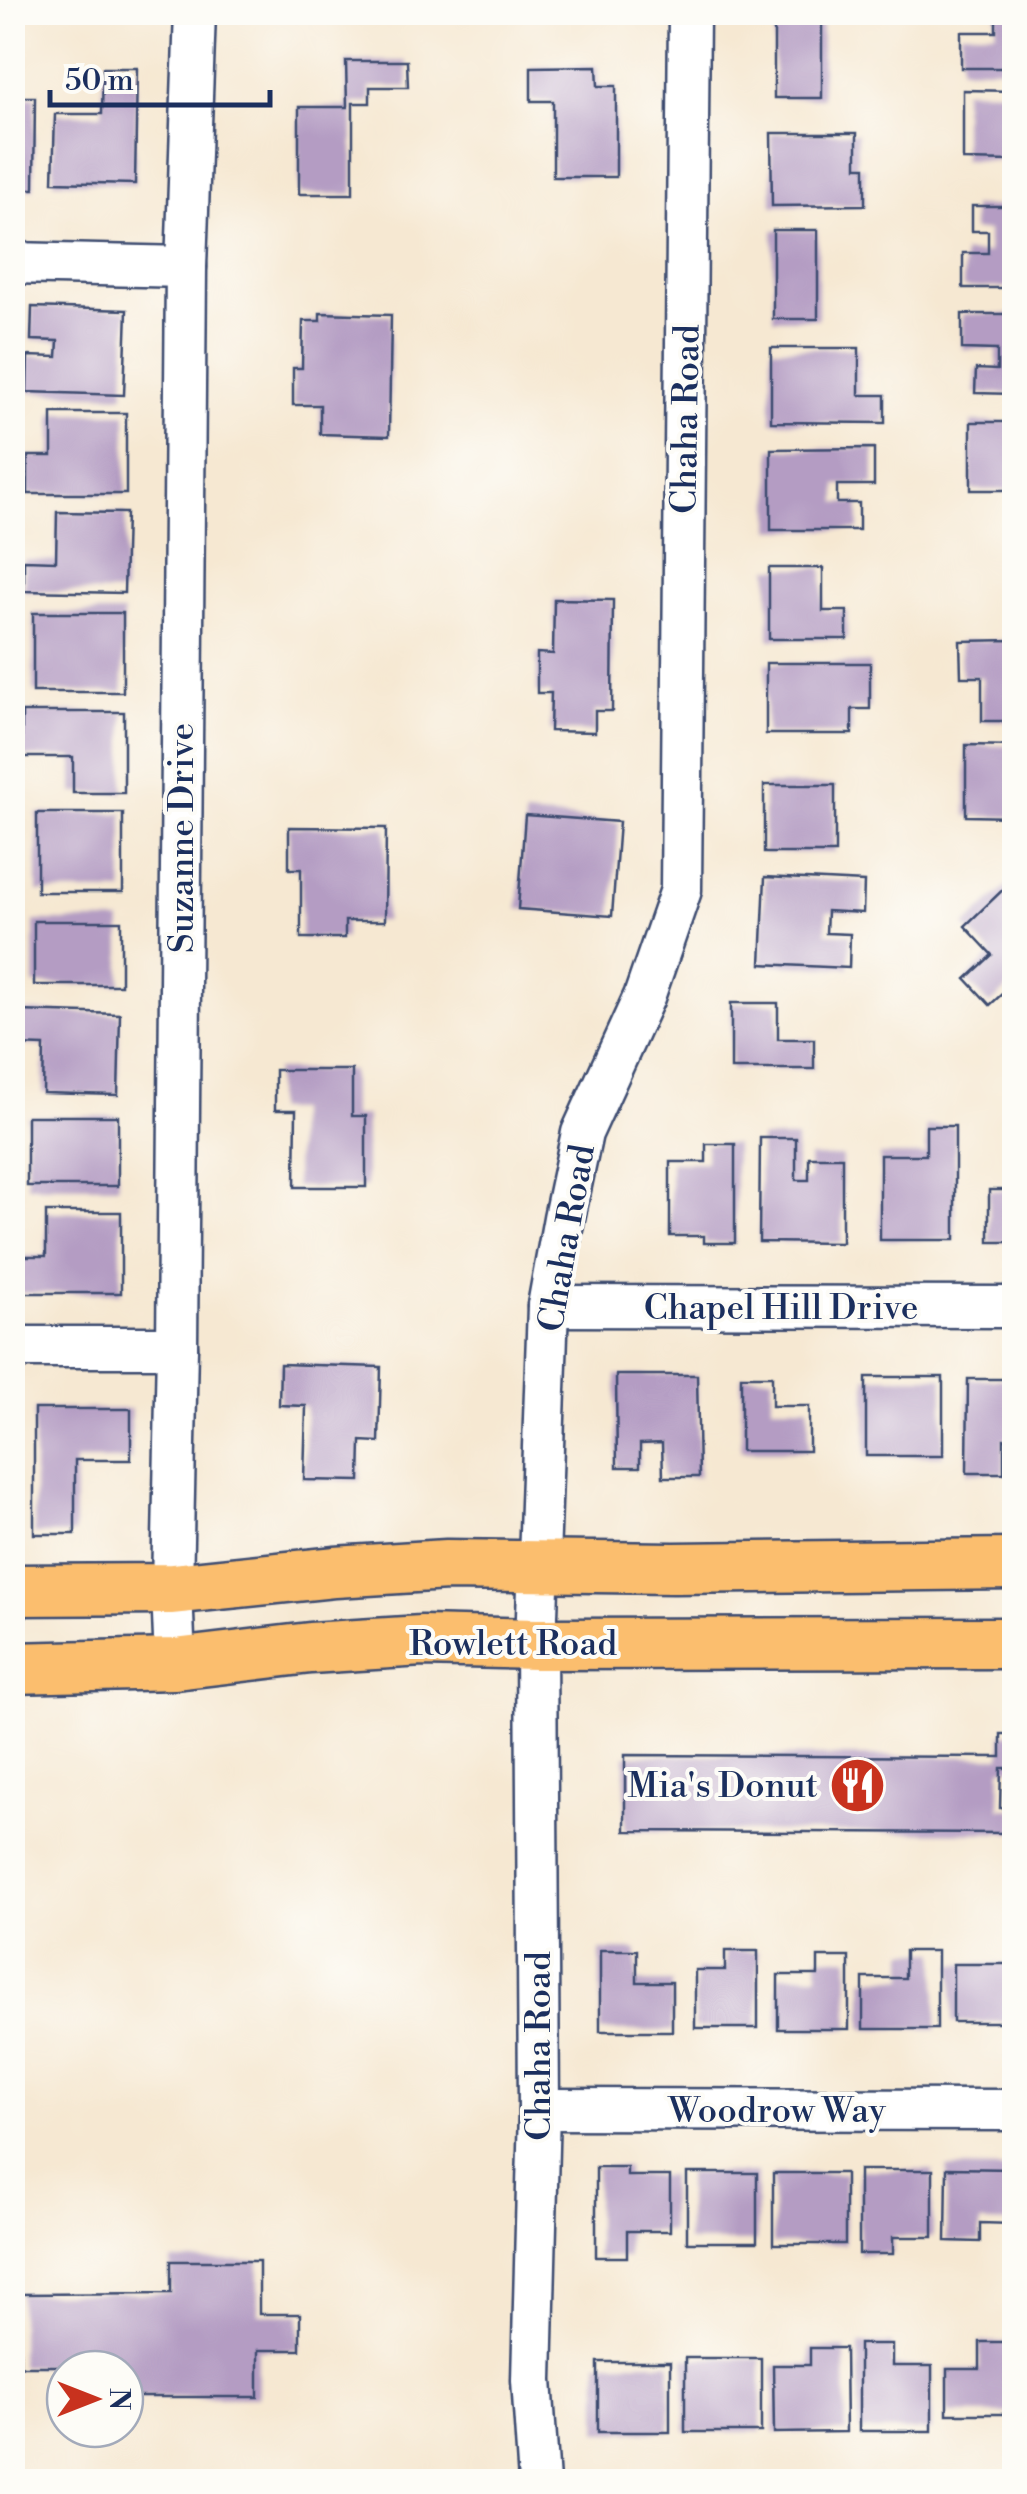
<svg xmlns="http://www.w3.org/2000/svg" width="1027" height="2494" font-family="'Libre Bodoni',serif">
<style>
.building{fill:#b49cc3}
.lines{fill:none;stroke-linecap:round;stroke-linejoin:round}
.minor-casing{stroke:#3c4b6f;stroke-width:45}
.major-casing{stroke:#3c4b6f;stroke-width:55}
.minor{stroke:#fff;stroke-width:40}
.major{stroke:#fbbe6e;stroke-width:50}
.labels{text-anchor:middle;stroke-width:8;stroke-linejoin:round;paint-order:stroke}
.street-label{font-size:35px;fill:#1b2f5e;stroke:#fdfcf7}
.poi-label{font-size:35px;fill:#1b2f5e;stroke:#fdfcf7;text-anchor:end}
</style>
<rect width="100%" height="100%" fill="#fdfcf7"/>
<filter id="ink" filterUnits="userSpaceOnUse"><feTurbulence type="fractalNoise" baseFrequency=".01" numOctaves="2"/><feDisplacementMap in="SourceGraphic" scale="20" xChannelSelector="R" yChannelSelector="G"/><feConvolveMatrix kernelMatrix="1 2 1 2 8 2 1 2 1" color-interpolation-filters="sRGB"/></filter>
<filter id="wash" filterUnits="userSpaceOnUse"><feTurbulence type="fractalNoise" baseFrequency=".0048" numOctaves="4" result="noise"/><feDisplacementMap in="SourceGraphic" scale="40" xChannelSelector="R" yChannelSelector="G"/><feGaussianBlur stdDeviation="2.25" result="paint"/><feColorMatrix in="noise" values="0 0 0 0 0 0 0 0 0 0 0 0 0 0 0 0 0 1.4 0 .05"/><feComposite in="paint" operator="in"/></filter>
<g filter="url(#wash)">
<rect width="100%" height="100%" fill="#f6e8d2"/>
<g id="blocks">
<g class="building">
<rect x="774" y="12" width="48" height="86"/>
<polygon points="996,12 1014,12 1014,68 961,68 961,32 996,32"/>
<polygon points="346,61 407,61 408,87 370,87 370,103 353,103 353,194 299,194 299,107 347,107"/>
<polygon points="597,66 598,86 616,86 616,177 553,177 553,101 531,101 531,67"/>
<polygon points="103,68 137,68 135,184 53,182 55,114 102,114"/>
<polygon points="963,90 1014,91 1014,161 963,160"/>
<polygon points="12,97 35,97 34,189 12,189"/>
<polygon points="771,133 857,133 857,167 865,167 865,205 772,206"/>
<polygon points="972,206 1014,206 1014,288 963,288 963,253 988,253 988,231 972,231"/>
<rect x="773" y="230" width="45" height="89"/>
<polygon points="32,307 127,310 124,395 27,392 28,356 57,357 58,341 31,340"/>
<polygon points="320,313 391,315 389,436 320,434 320,405 293,405 293,368 302,368 303,321 320,321"/>
<polygon points="962,314 1014,314 1014,394 975,393 976,369 997,370 997,350 962,349"/>
<polygon points="771,348 859,348 859,395 885,395 885,423 771,422"/>
<polygon points="52,413 126,413 126,494 28,494 28,456 52,456"/>
<rect x="971" y="422" width="43" height="68"/>
<polygon points="874,448 874,485 837,485 837,503 859,503 859,530 771,530 771,449"/>
<polygon points="57,512 126,513 124,593 24,591 24,560 56,561"/>
<polygon points="769,568 823,568 823,611 847,611 847,639 769,639"/>
<polygon points="554,599 613,600 612,711 595,711 595,732 550,731 551,693 537,693 537,653 553,654"/>
<rect x="33" y="613" width="90" height="79"/>
<polygon points="1014,640 1014,721 982,721 982,677 961,677 960,641"/>
<polygon points="766,663 870,663 870,709 852,709 852,734 766,734"/>
<polygon points="22,712 124,712 124,793 73,793 73,757 22,757"/>
<polygon points="966,745 1014,746 1014,817 966,816"/>
<rect x="764" y="785" width="71" height="68"/>
<rect x="37" y="813" width="86" height="79"/>
<polygon points="525,815 619,822 612,916 518,909"/>
<polygon points="289,827 386,828 385,921 345,921 345,938 301,938 301,869 289,869"/>
<polygon points="765,877 864,882 863,913 827,911 826,933 850,934 849,968 761,964"/>
<polygon points="1014,879 1014,983 990,1005 966,979 992,955 965,926"/>
<rect x="34" y="921" width="87" height="64"/>
<polygon points="731,1003 778,1003 778,1039 814,1039 814,1069 731,1069"/>
<polygon points="19,1011 120,1014 118,1095 43,1093 44,1046 18,1045"/>
<polygon points="275,1070 352,1070 352,1116 366,1116 366,1187 295,1187 296,1110 275,1110"/>
<rect x="27" y="1116" width="91" height="70"/>
<polygon points="926,1126 955,1126 955,1240 880,1240 880,1155 926,1155"/>
<polygon points="760,1138 796,1138 796,1180 809,1180 809,1157 842,1157 842,1243 759,1242"/>
<polygon points="706,1144 735,1144 735,1243 704,1243 704,1236 670,1236 670,1162 706,1162"/>
<rect x="989" y="1190" width="25" height="52"/>
<polygon points="46,1212 121,1212 121,1293 16,1293 16,1256 46,1256"/>
<polygon points="280,1364 381,1367 379,1442 361,1441 360,1481 304,1480 306,1406 279,1405"/>
<polygon points="616,1375 697,1375 699,1477 663,1477 662,1443 640,1444 640,1467 617,1467"/>
<polygon points="741,1376 772,1376 772,1406 809,1406 809,1451 741,1451"/>
<rect x="866" y="1377" width="77" height="79"/>
<polygon points="968,1379 1014,1379 1014,1439 1004,1439 1004,1473 967,1473"/>
<polygon points="34,1409 131,1409 131,1460 75,1460 75,1534 34,1534"/>
<polygon points="1001,1734 1014,1734 1014,1768 1001,1768 1000,1808 1014,1808 1014,1833 625,1831 625,1755 1001,1757"/>
<polygon points="600,1950 637,1950 637,1982 672,1982 672,2031 600,2031"/>
<polygon points="725,1951 758,1951 758,2028 695,2028 695,1970 725,1970"/>
<polygon points="905,1951 937,1951 937,2029 863,2029 863,1978 905,1978"/>
<polygon points="818,1957 849,1957 849,2029 778,2029 778,1975 818,1975"/>
<rect x="953" y="1964" width="61" height="58"/>
<polygon points="596,2167 627,2167 627,2176 670,2176 670,2231 627,2231 627,2257 596,2257"/>
<polygon points="947,2168 1014,2169 1014,2224 980,2223 980,2242 946,2241"/>
<polygon points="859,2170 933,2170 933,2237 893,2237 893,2254 859,2254"/>
<rect x="687" y="2173" width="70" height="69"/>
<rect x="773" y="2173" width="72" height="71"/>
<polygon points="171,2261 259,2261 259,2314 300,2314 300,2350 258,2350 258,2397 125,2397 125,2369 75,2369 75,2366 20,2366 20,2294 171,2293"/>
<polygon points="980,2342 1014,2342 1014,2414 947,2414 947,2369 980,2369"/>
<polygon points="859,2344 892,2344 892,2366 932,2366 932,2431 859,2431"/>
<polygon points="810,2348 845,2348 846,2432 774,2433 773,2365 810,2365"/>
<rect x="685" y="2358" width="76" height="74"/>
<rect x="598" y="2362" width="72" height="70"/>
</g>
</g>
</g>
<g filter="url(#ink)">
<use href="#blocks" fill-opacity="0" stroke="#3c4b6f" stroke-width="2.5"/>
<g class="lines">
<defs>
<g id="minor">
<polyline points="12,263 186,267"/>
<polyline points="548,1306 1014,1307"/>
<polyline points="12,1347 177,1347"/>
<polyline points="175,1664 172,1589 177,1347 186,267 195,12"/>
<polyline points="539,2109 1014,2110"/>
<polyline points="539,2482 532,2380 539,2109 536,1644 548,1306 564,1218 582,1133 644,997 681,890 689,12"/>
</g>
<g id="major">
<polyline points="12,1590 172,1589 335,1572 447,1565 674,1568 1014,1564"/>
<polyline points="12,1668 175,1664 310,1648 422,1641 536,1644 1014,1643"/>
</g>
</defs>
<use href="#minor" class="minor-casing"/>
<use href="#major" class="major-casing"/>
<use href="#minor" class="minor"/>
<use href="#major" class="major"/>
</g>
</g>
<defs>
<symbol id="restaurant-disc" viewBox="-11 -11 22 22"><circle r="9.5" fill="#c8321e" stroke="#fdfcf7"/><path d="M-5-6h1v4h1v-4h1v4h1v-4h1v5L-1.5 .5V6h-2V.5L-5-1ZM5-6V6H3V1.5H1.5Q1.5-4 5-6Z" fill="#fff"/></symbol>
</defs>
<g fill-rule="evenodd">
<use href="#restaurant-disc" x="826" y="1754" width="63" height="63"/>
</g>
<g class="labels">
<g class="street-label">
<text transform="translate(685 419) rotate(-89)" y="12">Chaha Road</text>
<text transform="translate(181 838) rotate(-90)" y="12">Suzanne Drive</text>
<text transform="translate(566 1238) rotate(-80)" y="12">Chaha Road</text>
<text x="781" y="1319">Chapel Hill Drive</text>
<text x="513" y="1655">Rowlett Road</text>
<text transform="translate(538 2046) rotate(-90)" y="12">Chaha Road</text>
<text x="777" y="2122">Woodrow Way</text>
</g>
<g class="poi-label">
<text x="818" y="1797">Mia's Donut</text>
</g>
</g>
<rect width="1027" height="2494" fill="none" stroke="#fdfcf7" stroke-width="50"/>
<g transform="translate(95 2399) rotate(90)"><circle r="48" fill="#fdfcf7" stroke="#a3aaba" stroke-width="2.5"/>
<path d="M0-8L18 38L0 25L-18 38Z" fill="#c8321e"/>
<text y="-15" font-size="28" font-weight="bold" text-anchor="middle" fill="#1b2f5e">N</text>
</g>
<path d="M50 90v15h220v-15" fill="none" stroke="#1b2f5e" stroke-width="5"/>
<text x="65" y="90" font-size="30" fill="#1b2f5e" stroke="#fdfcf7" stroke-width="8" paint-order="stroke">50 m</text>
</svg>
